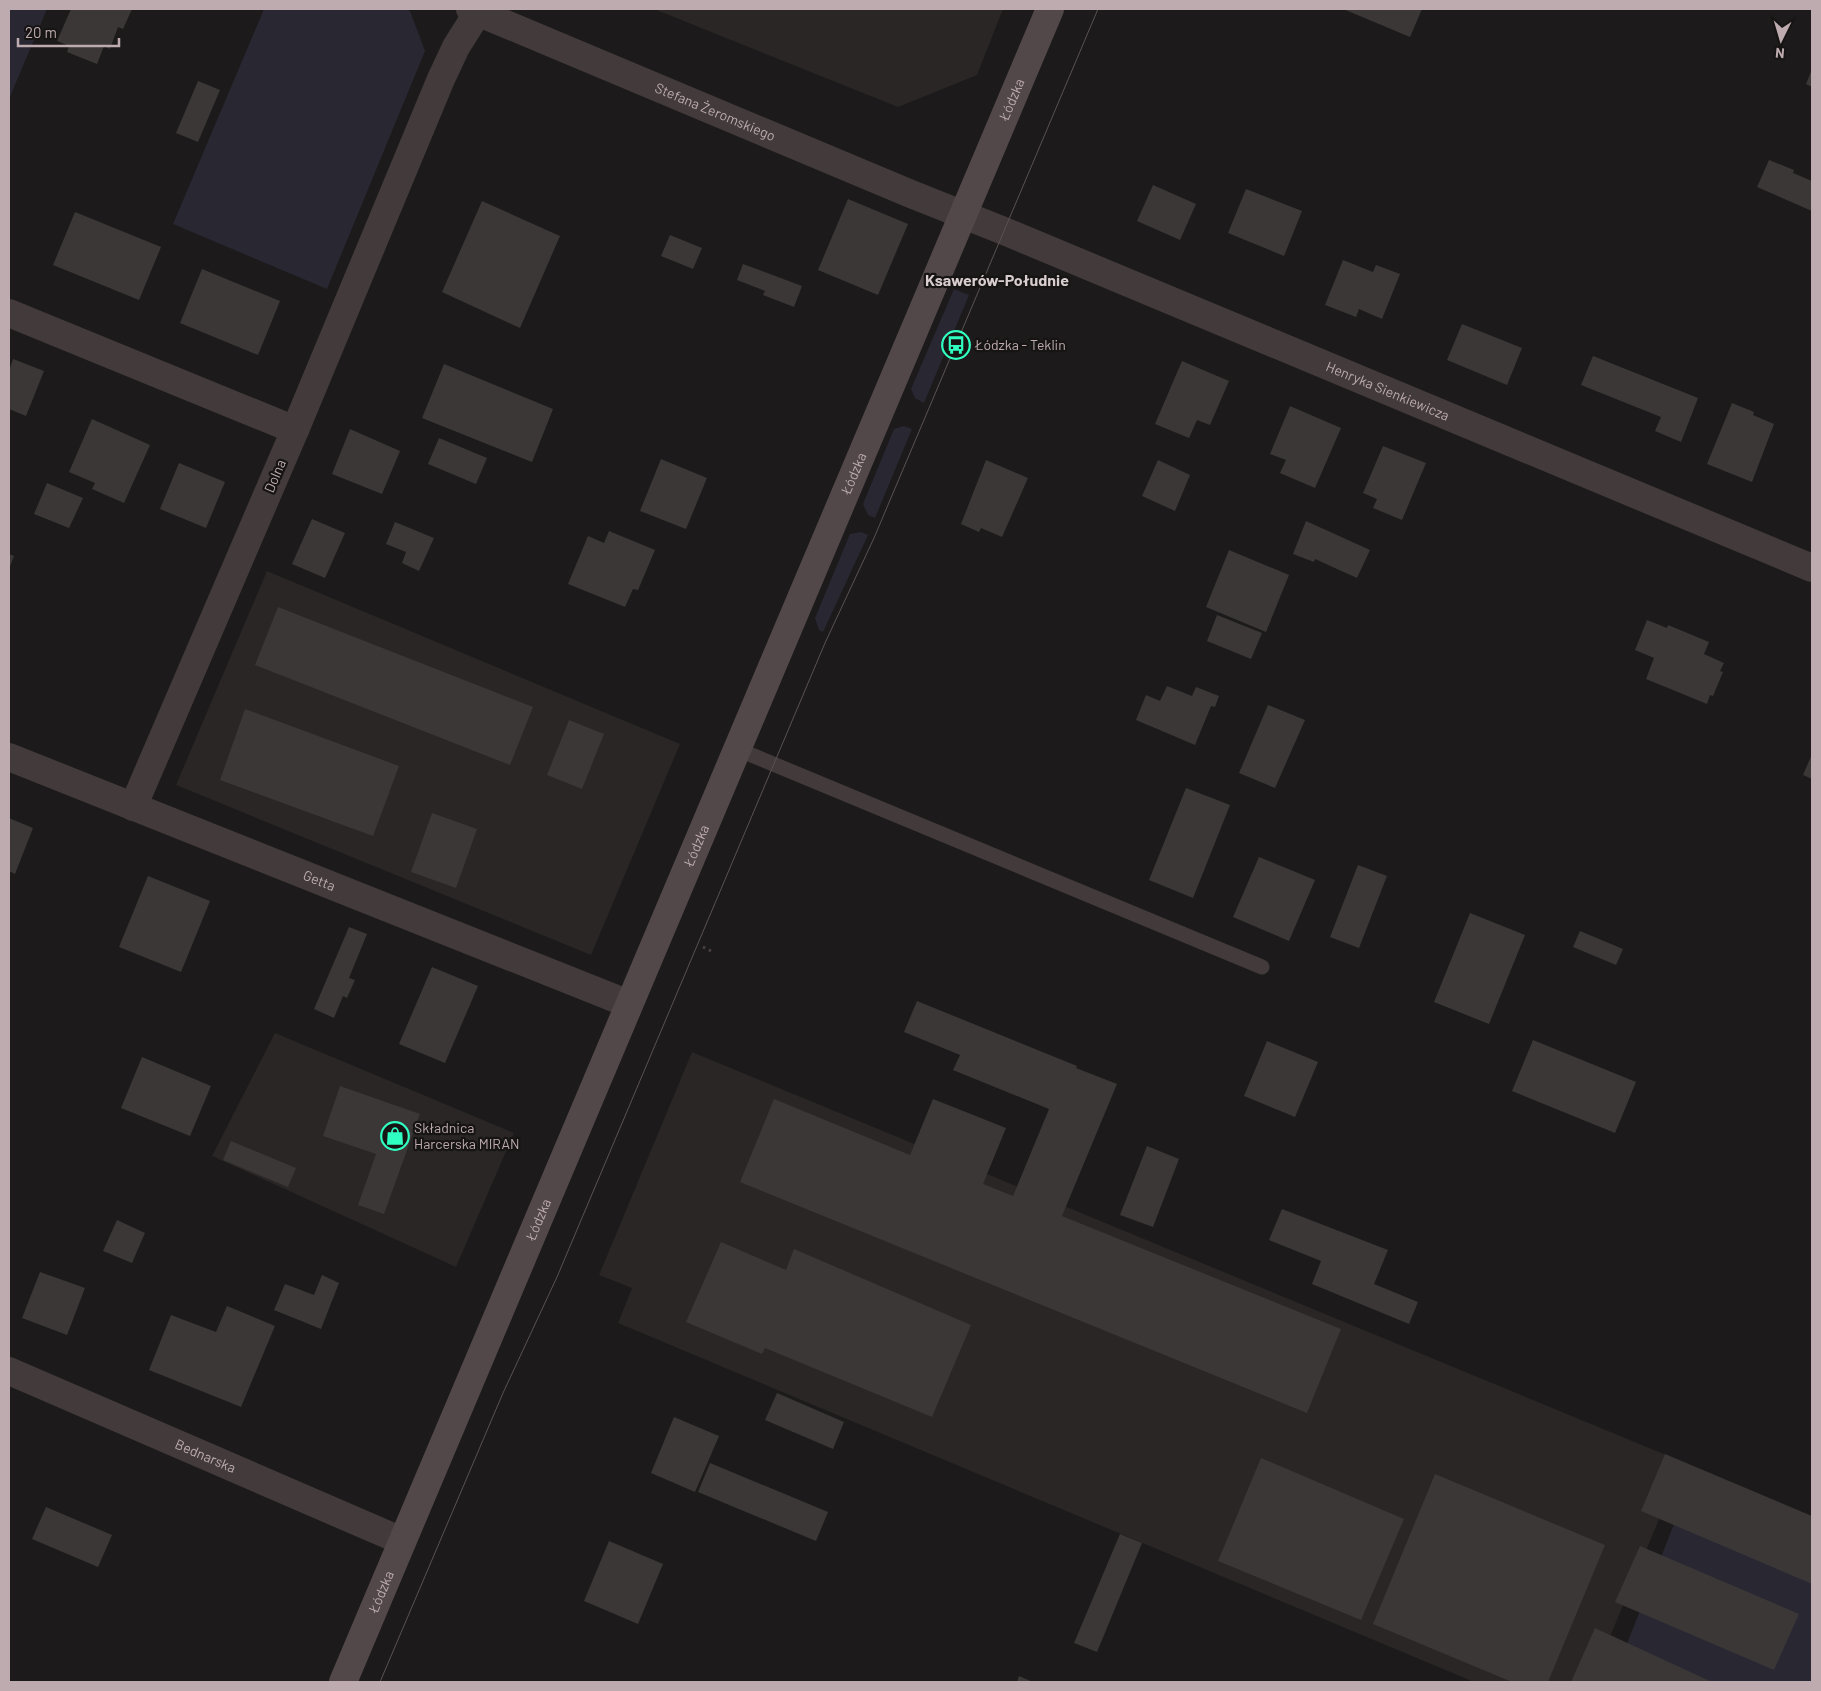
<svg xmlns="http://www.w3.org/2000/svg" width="1821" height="1691" font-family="Barlow,sans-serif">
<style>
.built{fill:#292625}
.green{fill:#292732}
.building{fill:#3b3737}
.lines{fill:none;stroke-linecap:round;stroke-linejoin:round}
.path{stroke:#494042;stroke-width:3;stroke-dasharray:2.5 4;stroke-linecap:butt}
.service{stroke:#423a3b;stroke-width:15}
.minor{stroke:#423a3b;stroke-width:28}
.secondary{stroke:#52484a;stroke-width:28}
.tram{stroke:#5b5153;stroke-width:1}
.labels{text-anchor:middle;stroke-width:4.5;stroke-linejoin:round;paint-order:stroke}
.street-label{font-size:14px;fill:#bdabb0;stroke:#171514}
.poi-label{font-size:14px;fill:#bdabb0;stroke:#171514;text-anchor:start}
.quarter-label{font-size:16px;font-weight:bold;fill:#d8cdcf;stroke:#171514}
</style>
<rect width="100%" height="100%" fill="#1c1a1a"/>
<g class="built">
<polygon points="654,9 1003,9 977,75 898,107"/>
<polygon points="267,571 680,744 591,955 176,785"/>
<polygon points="275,1033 514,1133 456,1267 212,1156"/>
<polygon points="692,1052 1683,1462 1591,1682 1474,1682 618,1323 632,1288 599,1275"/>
</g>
<g class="green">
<polygon points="9,9 47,9 9,99"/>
<polygon points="264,9 405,9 410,11 425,51 327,289 173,224"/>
<polygon points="954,289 969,295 924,403 915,398 911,389"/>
<polygon points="904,426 912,429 875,518 868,515 863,504 894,429"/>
<polygon points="861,532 868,535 823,632 819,630 815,618 850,534"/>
<polygon points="1683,1501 1802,1520 1812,1525 1812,1682 1612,1682"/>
</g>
<g class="building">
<polygon points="71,9 132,9 123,29 118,27 110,49 104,46 97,64 67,52 69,46 57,41"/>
<polygon points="1343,9 1422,9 1410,37"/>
<polygon points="1812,69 1812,87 1806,84"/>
<polygon points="198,81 220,90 198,142 176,133"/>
<polygon points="1769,160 1794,170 1793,173 1812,181 1812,211 1757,187"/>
<polygon points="1153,185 1196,204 1180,240 1137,221"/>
<polygon points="1246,189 1302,211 1284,256 1228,233"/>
<polygon points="848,199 908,224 878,295 818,270"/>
<polygon points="482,201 560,236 520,328 442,292"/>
<polygon points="75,212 161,247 139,300 53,265"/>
<polygon points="670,235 702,248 693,269 661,256"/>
<polygon points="1343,260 1373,272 1376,265 1400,274 1382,319 1359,309 1356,317 1325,305"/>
<polygon points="743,264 802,286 794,307 763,295 765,291 737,280"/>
<polygon points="202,269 280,301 258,355 180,323"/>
<polygon points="1462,324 1522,348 1507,385 1447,360"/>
<polygon points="1593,356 1698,398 1681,442 1655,431 1661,417 1581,385"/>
<polygon points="13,359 44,371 26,416 9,409 9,371"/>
<polygon points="1182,361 1229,381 1210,425 1197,420 1189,438 1155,424"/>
<polygon points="444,364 553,409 532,462 422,418"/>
<polygon points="1732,403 1754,412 1753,415 1774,424 1752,482 1707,464"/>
<polygon points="1290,406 1341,428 1315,488 1280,473 1286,460 1270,454"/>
<polygon points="92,419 150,445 124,503 92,489 95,483 69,472"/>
<polygon points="350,429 400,451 382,494 332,474"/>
<polygon points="439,438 487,458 476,484 428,464"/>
<polygon points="1383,446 1426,463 1402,520 1373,508 1377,499 1363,493"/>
<polygon points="661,459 707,478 686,529 640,511"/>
<polygon points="986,460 1028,478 1002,537 981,528 979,532 961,524"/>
<polygon points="1158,460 1190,475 1175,511 1142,496"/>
<polygon points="179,463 225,482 206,528 160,509"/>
<polygon points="47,483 83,498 69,528 34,514"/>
<polygon points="312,519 345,533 325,578 292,564"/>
<polygon points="1306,521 1370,550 1357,578 1315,559 1314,562 1293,554"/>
<polygon points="395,522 434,538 419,571 402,563 406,552 386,544"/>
<polygon points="609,531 655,550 638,590 633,589 625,607 568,584 588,536 604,543"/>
<polygon points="1229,550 1289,575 1266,632 1206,607"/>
<polygon points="9,554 14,556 9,569"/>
<polygon points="278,607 533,707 510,765 255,665"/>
<polygon points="1217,615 1262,633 1251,659 1207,641"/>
<polygon points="1647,620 1667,628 1668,625 1709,642 1704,654 1724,663 1720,671 1723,672 1713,696 1710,695 1707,704 1646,679 1654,658 1635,650"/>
<polygon points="1167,686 1192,696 1196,687 1219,696 1215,707 1211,706 1195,745 1136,720 1146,695 1160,701"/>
<polygon points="1268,705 1305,720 1275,788 1239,773"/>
<polygon points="245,709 399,766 373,836 220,780"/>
<polygon points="569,720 604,734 582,789 547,775"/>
<polygon points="1812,754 1812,779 1803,775"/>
<polygon points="1186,788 1230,805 1193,898 1149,880"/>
<polygon points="432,813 477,829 456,888 411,872"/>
<polygon points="9,818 33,828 15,874 9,871"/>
<polygon points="1259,857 1315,880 1289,941 1233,917"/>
<polygon points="1358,865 1387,876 1359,948 1330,937"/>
<polygon points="148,876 210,901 181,972 119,947"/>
<polygon points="1470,913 1525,935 1489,1024 1434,1002"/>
<polygon points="349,927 367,934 349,978 355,980 347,998 343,996 334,1018 314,1009"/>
<polygon points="1580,931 1623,949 1616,965 1573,947"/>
<polygon points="432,967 478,986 445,1063 399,1044"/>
<polygon points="917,1001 1077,1066 1076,1068 1117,1084 1062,1216 1341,1329 1307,1413 740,1182 774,1099 910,1155 933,1099 1006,1128 983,1184 1013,1196 1049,1109 953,1070 960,1055 904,1032"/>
<polygon points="1533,1040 1636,1082 1615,1133 1512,1091"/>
<polygon points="1267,1041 1318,1062 1295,1117 1244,1096"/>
<polygon points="142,1057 211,1086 190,1136 121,1108"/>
<polygon points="340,1086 420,1114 384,1214 358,1205 376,1154 323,1136"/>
<polygon points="231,1141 296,1168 288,1187 223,1160"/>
<polygon points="1147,1146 1179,1159 1153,1227 1120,1215"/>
<polygon points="1282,1209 1388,1250 1374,1284 1418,1302 1409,1324 1312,1284 1321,1261 1269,1240"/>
<polygon points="117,1220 145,1233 132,1263 103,1251"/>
<polygon points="721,1242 786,1270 794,1249 971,1325 932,1417 765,1348 762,1354 686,1322"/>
<polygon points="40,1272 85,1288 67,1335 22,1318"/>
<polygon points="322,1275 339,1283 321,1329 274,1310 285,1284 314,1295"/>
<polygon points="227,1306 275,1326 241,1407 149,1370 171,1315 216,1332"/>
<polygon points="777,1393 844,1422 833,1449 765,1420"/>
<polygon points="674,1417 719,1436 695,1492 651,1473"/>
<polygon points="1665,1454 1812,1516 1812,1584 1641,1511"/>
<polygon points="1261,1458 1404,1519 1361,1620 1218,1561"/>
<polygon points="710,1463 828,1512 816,1541 698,1492"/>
<polygon points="1435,1474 1605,1545 1548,1682 1512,1682 1373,1624"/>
<polygon points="46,1507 112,1535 98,1567 32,1539"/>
<polygon points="1120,1534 1142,1543 1097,1652 1074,1643"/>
<polygon points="609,1541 663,1564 638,1624 584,1601"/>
<polygon points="1640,1546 1799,1614 1774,1670 1615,1602"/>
<polygon points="1595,1628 1712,1682 1571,1682"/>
<polygon points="1019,1676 1033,1682 1017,1682"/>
</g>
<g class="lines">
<polyline class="path" points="703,947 711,951"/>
<polyline class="service" points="737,749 1262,967"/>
<g class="minor">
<path id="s1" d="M470 9 911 194 1004 231 1812 568"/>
<polyline points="9,313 295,430 133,807"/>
<polyline points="295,430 441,79 456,47 478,12"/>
<path id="s2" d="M9 757 629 1004"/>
<path id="s3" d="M9 1371 402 1541"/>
</g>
<path class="secondary" id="s4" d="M343 1682 1050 9"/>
<polyline class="tram" points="380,1682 503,1393 557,1277 825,643 874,538 1098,9"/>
</g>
<defs>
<symbol id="bus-ring" viewBox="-11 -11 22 22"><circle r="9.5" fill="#171514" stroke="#2fffc1" stroke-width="1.5"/><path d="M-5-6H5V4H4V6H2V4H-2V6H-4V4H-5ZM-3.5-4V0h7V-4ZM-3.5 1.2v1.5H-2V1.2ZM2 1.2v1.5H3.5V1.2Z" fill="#2fffc1"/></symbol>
<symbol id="shop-ring" viewBox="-11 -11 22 22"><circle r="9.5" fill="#171514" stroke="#2fffc1" stroke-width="1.5"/><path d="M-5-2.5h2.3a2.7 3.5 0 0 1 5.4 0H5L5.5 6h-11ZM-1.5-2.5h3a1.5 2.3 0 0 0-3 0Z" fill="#2fffc1"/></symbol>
</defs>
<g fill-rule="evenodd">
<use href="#bus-ring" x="940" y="329" width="32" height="32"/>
<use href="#shop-ring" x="379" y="1120" width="32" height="32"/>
</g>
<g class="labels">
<g class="street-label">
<text dy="5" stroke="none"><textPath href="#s4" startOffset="1718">Łódzka</textPath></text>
<text dy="5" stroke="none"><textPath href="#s1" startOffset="266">Stefana Żeromskiego</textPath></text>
<text dy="5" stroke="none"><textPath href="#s1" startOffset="994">Henryka Sienkiewicza</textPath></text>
<text dy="5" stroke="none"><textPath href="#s4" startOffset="1312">Łódzka</textPath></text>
<text transform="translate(275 476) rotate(-67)" y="5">Dolna</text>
<text dy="5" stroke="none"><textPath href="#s4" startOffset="908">Łódzka</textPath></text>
<text dy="5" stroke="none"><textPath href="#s2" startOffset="334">Getta</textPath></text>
<text dy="5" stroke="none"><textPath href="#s4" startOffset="502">Łódzka</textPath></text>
<text dy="5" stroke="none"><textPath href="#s3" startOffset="214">Bednarska</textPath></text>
<text dy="5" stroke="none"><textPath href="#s4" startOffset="98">Łódzka</textPath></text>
</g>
<g class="poi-label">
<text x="975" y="350">Łódzka - Teklin</text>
<text x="414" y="1133">Składnica<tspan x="414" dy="16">Harcerska MIRAN</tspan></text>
</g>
<g class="quarter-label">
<text x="997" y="286">Ksawerów-Południe</text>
</g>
</g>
<rect width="1821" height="1691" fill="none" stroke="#bdabb0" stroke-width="20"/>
<g transform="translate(1781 40) rotate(185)" stroke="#171514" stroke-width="4" paint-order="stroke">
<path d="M0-4L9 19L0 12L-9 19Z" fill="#bdabb0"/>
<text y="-8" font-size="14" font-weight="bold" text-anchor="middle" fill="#bdabb0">N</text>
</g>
<path d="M18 38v8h101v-8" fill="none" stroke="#bdabb0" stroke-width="2.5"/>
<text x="25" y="38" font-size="15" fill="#bdabb0" stroke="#171514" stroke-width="4" paint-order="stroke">20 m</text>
</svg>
